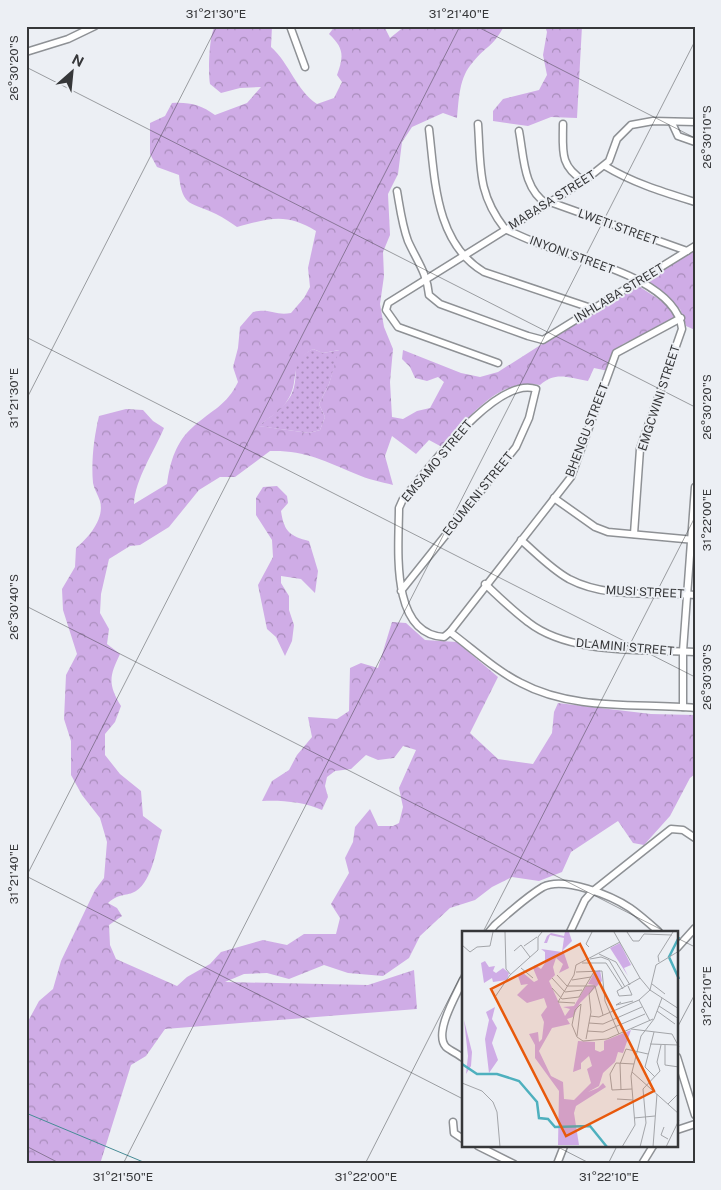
<svg xmlns="http://www.w3.org/2000/svg" width="721" height="1190" font-family="'Public Sans',sans-serif">
<style>
.grass{fill:url(#grass-dots)}
.forest{fill:url(#forest-crowns);fill-rule:evenodd}
.lines{fill:none;stroke-linecap:round;stroke-linejoin:round}
.stream{stroke:#478c96;stroke-width:1}
.minor-casing{stroke:#8e9195;stroke-width:9}
.minor{stroke:#fff;stroke-width:6}
.ticks{fill:none;stroke:#363739;stroke-width:1;stroke-opacity:0.45}
.labels{text-anchor:middle;stroke-width:4;stroke-linejoin:round;paint-order:stroke}
.street-label{font-size:12px;fill:#363739;stroke:#eceff4}
.inset-river{fill:none;stroke:#4eb0be;stroke-width:2.5}
.inset-road{fill:none;stroke:#a3a5a9;stroke-width:1}
.view{fill:#e8590c;fill-opacity:0.15;stroke:#e8590c;stroke-width:2.5}
.inset-edge{fill:none;stroke:#363739;stroke-width:2.5}
.neatline{fill:none;stroke:#363739;stroke-width:2}
.ticks-label{font-size:12px;text-anchor:middle;fill:#363739}
</style>
<defs>
<pattern id="grass-dots" width="8" height="8" patternUnits="userSpaceOnUse" patternTransform="scale(1.25)"><rect width="8" height="8" fill="#cface6"/><path d="M2 2h.1M6 6h.1" fill="none" stroke="#a98dbb" stroke-width="1.8" stroke-linecap="round"/></pattern>
<pattern id="forest-crowns" width="20" height="18" patternUnits="userSpaceOnUse" patternTransform="scale(1.25)"><rect width="20" height="18" fill="#cface6"/><path d="M2 6a3 3 0 1 1 6 0M12 15a3 3 0 1 1 6 0" fill="none" stroke="#a98dbb"/></pattern>
</defs>
<rect width="100%" height="100%" fill="#eceff4"/>
<path class="grass" d="M313 349 323 353 340 350 329 384 319 404 325 417 320 430 309 433 258 426C271 416 290 405 294 387 299 369 288 362 313 349Z"/>
<g class="forest">
<path d="M215 26H272L271 47C290 64 296 90 317 104L334 98 342 82 337 75C344 56 344 48 329 34L335 26H384L390 38 405 26H504C493 47 486 46 473 62 459 77 459 99 457 118L443 113 412 127 402 142 398 174 388 194 390 235 383 252 384 276 380 304 384 327 393 349 390 382 392 417 403 419 417 411 430 408 444 382 438 377 427 381 415 378 410 367 402 359 403 350 461 373 480 377 498 372 622 293 640 287 669 306 678 318 623 344 615 351 608 371 594 368 588 381C568 378 556 371 540 385 497 377 468 419 442 447L429 440 416 454 392 436 385 456 393 485C381 482 367 479 356 474 325 461 304 450 270 451L235 477H220L199 490 169 527 140 545 130 546 109 559 101 594 100 613 109 629 107 644 120 654C109 677 108 684 121 706L115 722 105 734V755L120 774 141 791 143 816 162 830C156 848 153 880 136 891 126 897 121 892 108 903L117 908 122 916 109 925 110 945 116 959 177 986 187 977 210 964 221 952 263 940 287 945 304 934H336L340 918 331 904 349 873 345 858 353 842 355 827 370 809 378 826H393L399 823 403 807 399 788 416 750 403 746 394 758 378 760 366 755 351 769 335 771 327 777 325 786 328 797 322 810C305 802 281 800 262 801L272 781 289 770 297 755 312 737 308 717 337 719 349 711 350 668 361 663 378 668 392 622 406 623 425 640 457 642 498 677 470 733 498 759 533 764 552 733 554 712 558 703 651 714 695 715V774L690 778 670 816 644 845 633 843 618 821 571 852 562 872 539 881 512 877 492 887 475 900 450 908 420 936 409 958 383 976 348 973 324 965 289 979 267 973 244 974 225 982 368 985 414 970 417 1009 165 1029 146 1056 131 1065 100 1164H26V1025L39 1001 53 989 61 961 95 890 104 878 107 842 100 818 82 795 71 775V741L64 719 66 675 77 654 63 610 62 589 75 567 76 548C88 538 105 519 100 501 98 495 94 489 93 483 91 461 94 437 99 416L126 409 143 410 153 421 164 428C154 452 135 479 134 504L167 484C170 462 176 441 194 426 212 410 227 405 238 382L233 367 238 348 240 327 253 312C271 308 275 316 291 313L304 298 310 287 308 268 316 231C286 213 271 218 237 227 230 222 224 218 216 214 192 202 182 208 179 175L157 167 150 154V123L165 116 172 103C190 102 201 105 215 115L247 103 261 87 240 88 221 93 210 84C208 73 209 35 215 26ZM313 349 323 353 339 350 329 384 319 404 325 417 320 430 309 433 259 426C267 418 281 412 287 401 301 381 287 363 313 349Z"/>
<polygon points="545,26 582,26 577,118 551,117 528,126 493,121 493,111 503,99 539,90 547,75 543,55 547,32"/>
<polygon points="695,248 695,330 686,326 680,309 643,281"/>
<path d="M277 486 287 496 288 503 281 511C284 532 290 536 309 541L318 571 315 593 301 579 281 576V583L289 596V610L294 625 292 641 285 656 276 637 267 629 258 585 273 557 272 540 256 515V498L263 487Z"/>
</g>
<g class="lines">
<polyline class="stream" points="26,1113 148,1164"/>
<defs>
<g id="minor">
<polyline points="290,26 305,67"/>
<polyline points="26,52 68,39 95,26"/>
<polyline points="672,123 678,136 695,142"/>
<path d="M478 124C481 167 477 193 505 229 520 236 535 243 551 248 589 261 677 282 682 329L640 449 634 534"/>
<path d="M563 124C563 150 559 166 584 181"/>
<path d="M429 129C435 179 435 243 484 272L591 308"/>
<path d="M519 131C524 157 523 189 547 204"/>
<path d="M605 166C633 183 663 192 695 202"/>
<path d="M397 191C400 208 402 225 408 241 417 261 427 273 429 295L440 304 528 336 543 340 695 246"/>
<polyline points="550,202 687,251"/>
<polyline points="498,363 398,327 386,310 388,303 584,181 609,161 617,139 631,125 653,121 695,122"/>
<polyline points="554,498 595,527 608,532 695,540"/>
<path d="M521 540C536 553 551 569 569 579 607 599 654 592 695 595"/>
<path d="M485 584C499 597 513 611 528 622 570 655 643 649 695 652"/>
<path d="M401 591 516 447 529 418 536 389C496 375 427 471 403 499L399 508C399 546 389 634 444 637L450 632 571 477 616 353 681 318"/>
<path d="M450 632C473 649 495 670 521 683 573 711 638 703 695 708"/>
<polyline points="683,707 683,651 695,487"/>
<path d="M489 932 495 925C510 912 526 897 543 887 564 876 612 896 630 908 640 915 650 924 659 932"/>
<polyline points="570,932 585,900 593,891 671,829 683,830 695,838"/>
<polyline points="677,948 695,928"/>
<path d="M463 980C457 994 433 1033 446 1047 451 1051 458 1054 463 1058"/>
<polyline points="677,1057 695,1115"/>
<polyline points="453,1122 454,1133 463,1139"/>
<polyline points="677,1130 695,1124"/>
<polyline points="478,1146 514,1164"/>
<polyline points="557,1164 564,1146"/>
<polyline points="642,1164 653,1146"/>
</g>
</defs>
<use href="#minor" class="minor-casing"/>
<use href="#minor" class="minor"/>
</g>
<path class="ticks" d="M476 26 695 138M26 67 695 407M26 337 695 677M26 400 217 26M26 606 666 932M26 876 463 1099M26 877 460 26M483 932 695 517M677 938 695 947M677 1028 695 994M26 1146 61 1164M556 1146 591 1164M123 1164 695 41M365 1164 463 971M608 1164 617 1146"/>
<g class="labels">
<g class="street-label">
<text transform="translate(552 200) rotate(-32)" y="4">MABASA STREET</text>
<text transform="translate(618 227) rotate(20)" y="4">LWETI STREET</text>
<text transform="translate(572 255) rotate(20)" y="4">INYONI STREET</text>
<text transform="translate(619 293) rotate(-31)" y="4">INHLABA STREET</text>
<text transform="translate(659 398) rotate(-72)" y="4">EMGCWINI STREET</text>
<text transform="translate(587 430) rotate(-69)" y="4">BHENGU STREET</text>
<text transform="translate(437 461) rotate(-50)" y="4">EMSAMO STREET</text>
<text transform="translate(478 494) rotate(-51)" y="4">EGUMENI STREET</text>
<text transform="translate(645 592) rotate(3)" y="4">MUSI STREET</text>
<text transform="translate(625 647) rotate(5)" y="4">DLAMINI STREET</text>
</g>
</g>
<g transform="translate(462 931)">
<rect width="216" height="216" fill="#eceff4"/>
<path d="M103 1H107L110 10 101 19 107 37 97 42 101 33 94 27 91 36 93 44 87 50 103 85 108 78 101 76 112 75 124 55 132 54 126 53 133 40 138 39 140 50 118 72 111 86 105 88 108 93 90 97 77 120 89 145 101 151 102 168 112 169 129 152 125 138 130 135 127 125 119 132V138L111 141 116 110 133 111V119L138 121 142 119V110L169 99 161 122 156 121 153 131 141 142 137 155 126 161 136 157 141 152 144 156 114 175 112 182 117 214H96L97 160 73 127V114L67 103 76 101 77 111 80 108 82 91 79 84 85 76 82 67 65 72 55 64 66 53 59 54 56 45 60 41 72 51 76 49 71 37 73 34 79 38 83 32V21L79 18 100 21 102 7 88 4 85 12H82L85 5 89 2 102 5ZM23 30 27 36 33 35 31 40 34 42 41 37 47 42 45 49 31 51 30 47 22 52 19 32ZM33 76 30 88 35 97 30 112 36 129 27 142 23 108 27 89 24 81ZM2 89 10 121 9 135 4 143 6 125Z" fill="#cface6"/>
<path d="M158 12 169 34 162 37 166 45 148 17Z" fill="#cface6"/>
<path class="inset-river" d="M217 6 207 26 217 48M0 133 15 143H35L57 150 75 171 77 187 86 188 93 196 128 195 145 216"/>
<path class="inset-road" d="M43 1 44 38 49 44M152 1 178 47 188 59 217 78M165 1 171 10H177L182 3M182 3 210 4M0 14 8 21 15 16 28 15 31 1M62 15 75 6M127 16 124 13 130 1M52 20 59 14 68 26M137 23 154 31 168 54M128 28 139 26 147 29 163 56M197 31 196 25 211 1M120 32H144L161 58M59 37 71 47M114 41 140 40 143 70 157 103M95 44 105 55H133L141 84M90 47 103 61 120 59M110 49 129 46M190 53 203 63M166 55 170 64 157 65 155 60 178 47M90 57 100 68 117 66 133 39M33 66 48 44 76 19V6L80 1M177 69 188 90M159 71 154 74 171 70M113 72 96 71 112 44 114 34 158 11M119 73 113 79 110 94 115 106 121 110 145 108 191 88M197 75 217 88M195 80 213 93M128 85 137 86 177 69 188 59 194 34 217 20M127 92 141 93 180 76M169 98 210 103 217 116M125 100 141 101 183 83M192 101 183 136 193 146M115 105 119 73M124 108 129 81 127 63 133 55M188 113 216 114M203 114V134L217 136M170 141 217 183M0 152 20 160 31 171 35 181 38 216M170 158 150 159 148 143 154 132 172 133M159 159 158 133 164 118 186 123M155 168 171 169M206 173 217 162M172 187 193 185M202 196 199 204 206 208M160 216 173 194 169 145 179 105 192 88 200 67M178 216 184 192 181 158 198 140 195 131 199 114M191 216 195 163M204 216 217 189"/>
<path class="view" d="M118 13 192 160 104 205 29 58Z"/>
<rect width="216" height="216" class="inset-edge"/>
</g>
<rect width="721" height="1190" fill="none" stroke="#eceff4" stroke-width="55"/>
<g transform="translate(72 72) rotate(27)" stroke="#eceff4" stroke-width="4" paint-order="stroke">
<path d="M0-4L9 19L0 12L-9 19Z" fill="#363739"/>
<text y="-8" font-size="14" font-weight="bold" text-anchor="middle" fill="#363739">N</text>
</g>
<rect x="28" y="28" width="666" height="1134" class="neatline"/>
<g class="ticks-label">
<text x="216" y="18">31°21'30"E</text>
<text x="459" y="18">31°21'40"E</text>
<text transform="translate(14 68) rotate(-90)" y="4">26°30'20"S</text>
<text transform="translate(707 137) rotate(-90)" y="4">26°30'10"S</text>
<text transform="translate(14 398) rotate(-90)" y="4">31°21'30"E</text>
<text transform="translate(707 407) rotate(-90)" y="4">26°30'20"S</text>
<text transform="translate(707 520) rotate(-90)" y="4">31°22'00"E</text>
<text transform="translate(14 607) rotate(-90)" y="4">26°30'40"S</text>
<text transform="translate(707 677) rotate(-90)" y="4">26°30'30"S</text>
<text transform="translate(14 874) rotate(-90)" y="4">31°21'40"E</text>
<text transform="translate(707 996) rotate(-90)" y="4">31°22'10"E</text>
<text x="123" y="1181">31°21'50"E</text>
<text x="366" y="1181">31°22'00"E</text>
<text x="609" y="1181">31°22'10"E</text>
</g>
</svg>
